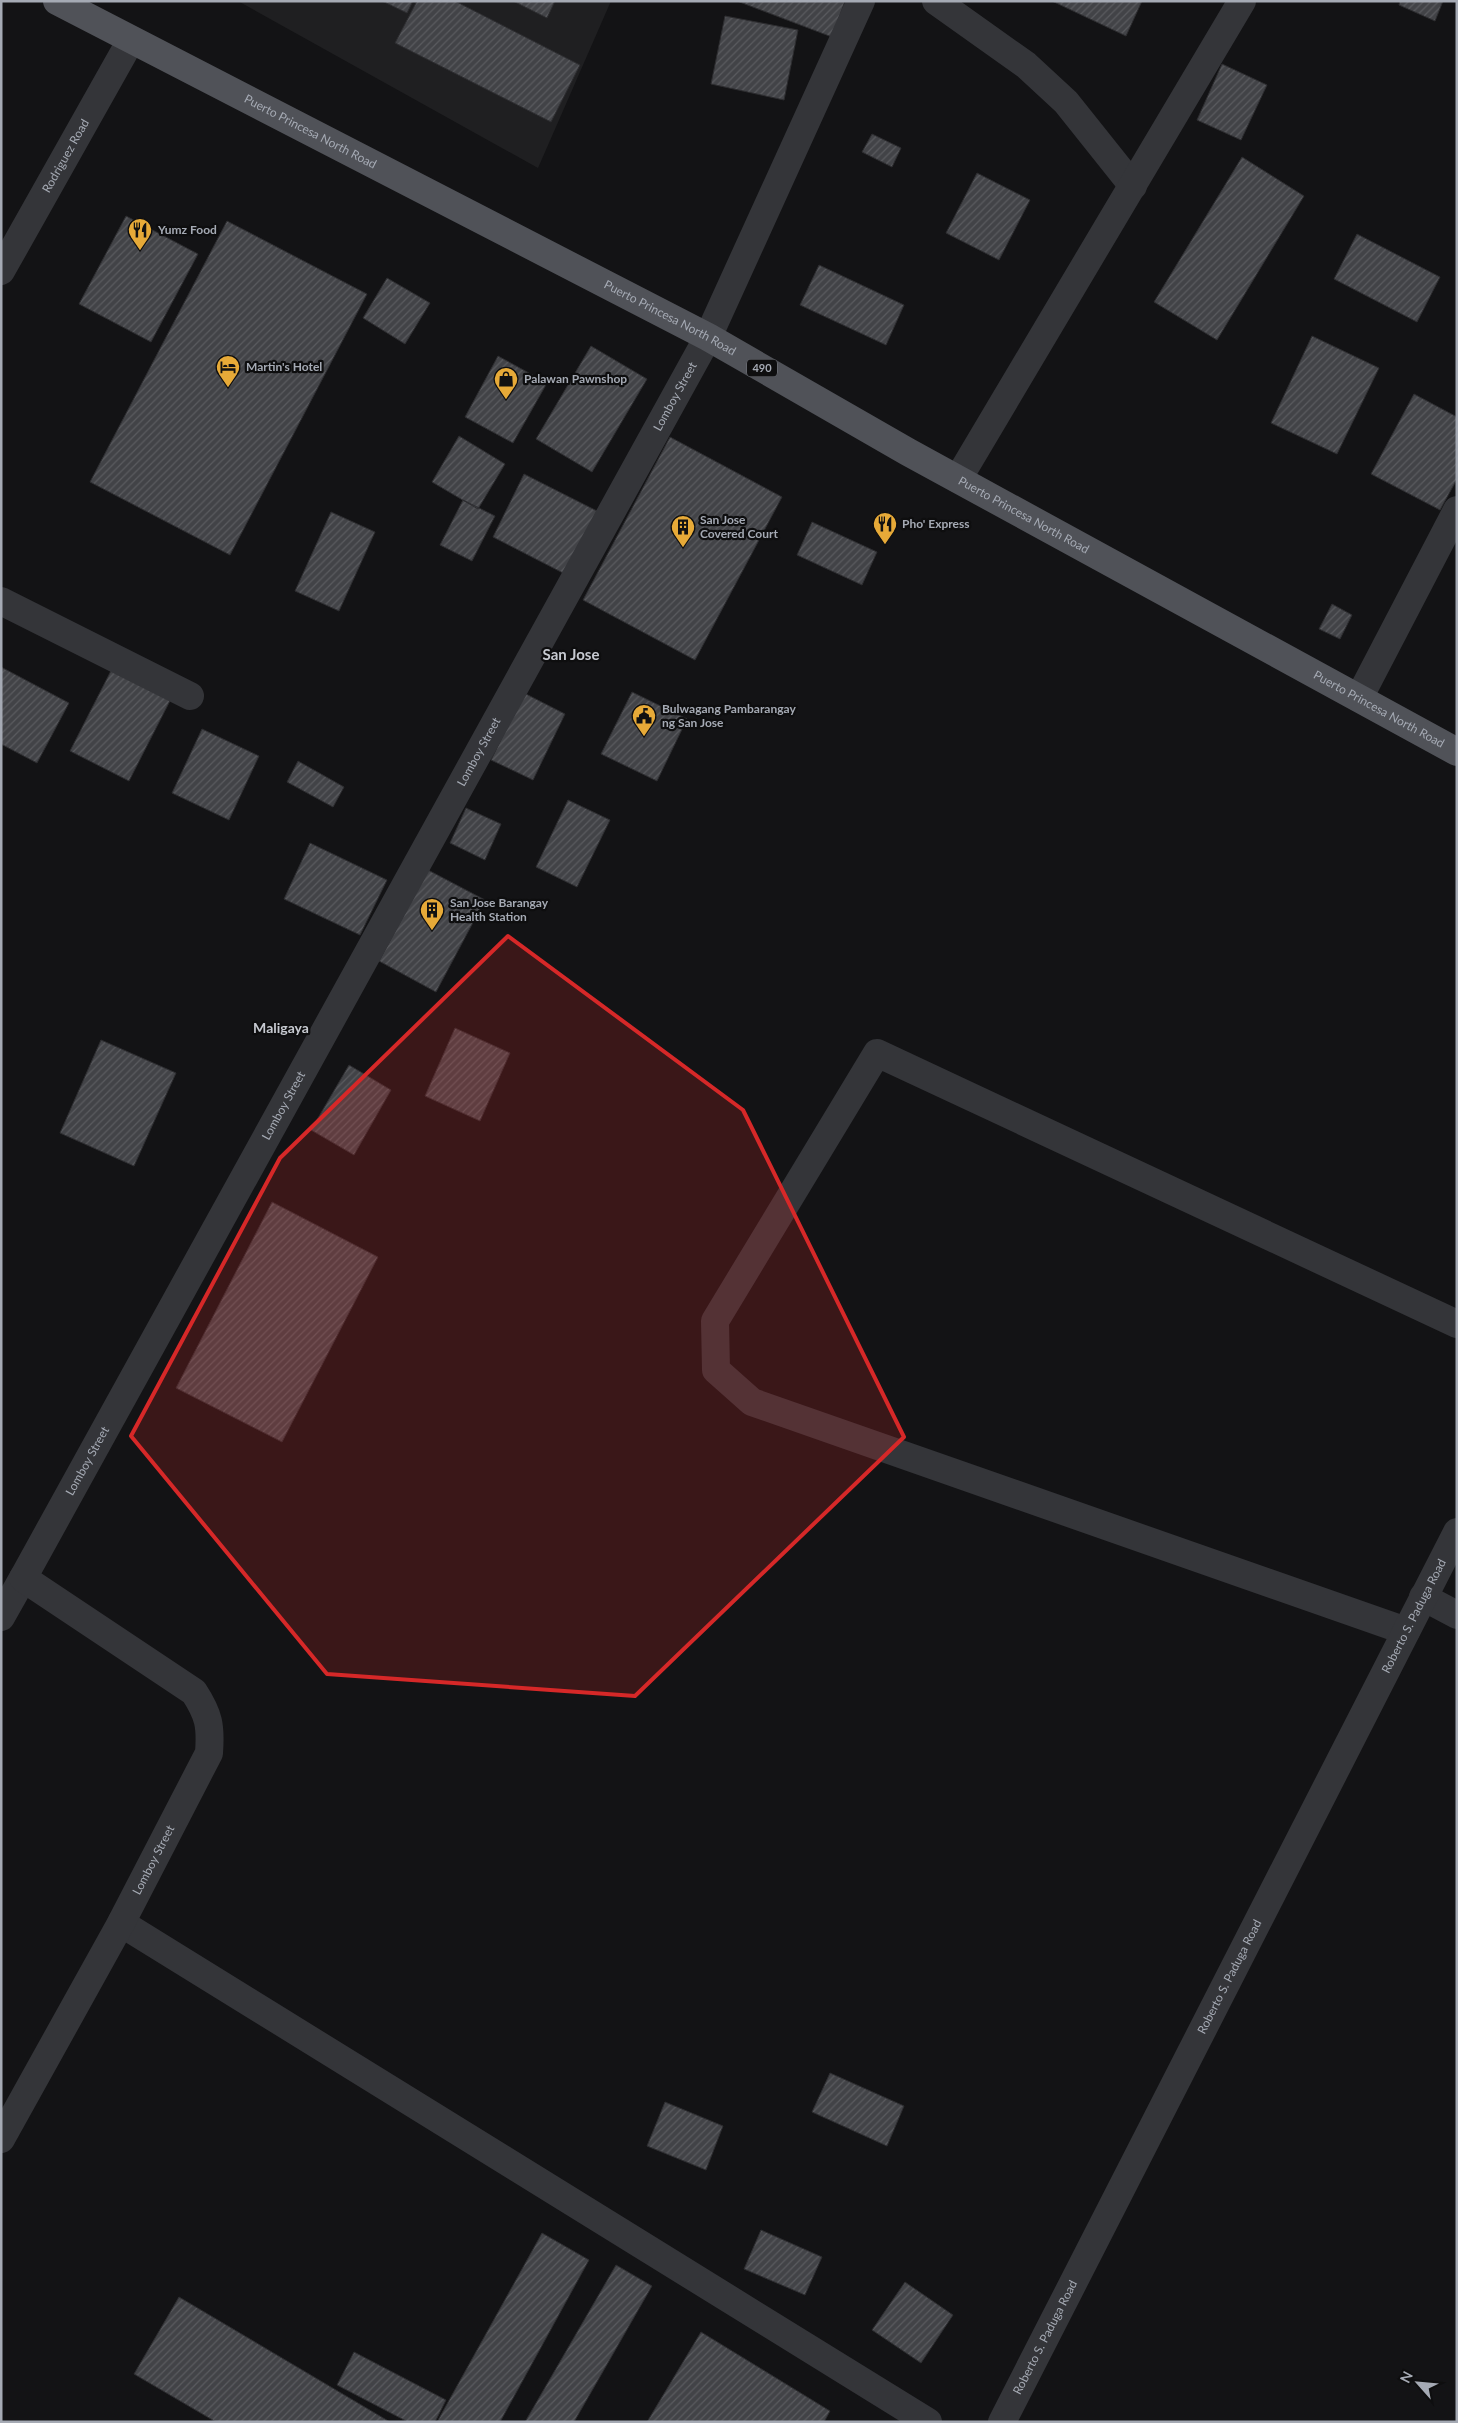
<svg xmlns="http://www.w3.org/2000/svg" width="1458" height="2423" font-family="Lato,sans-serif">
	<defs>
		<pattern id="building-hatch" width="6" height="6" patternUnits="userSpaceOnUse" patternTransform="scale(1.25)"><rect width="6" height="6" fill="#424347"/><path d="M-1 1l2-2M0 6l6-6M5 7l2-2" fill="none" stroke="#5a5b5f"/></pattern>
	</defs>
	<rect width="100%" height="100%" fill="#131315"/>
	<path fill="#1f1f21" d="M238 1H611L538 168Z"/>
	<path fill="url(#building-hatch)" stroke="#2d2d30" d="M382 1H413L407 13Z
		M417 1H455L580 65 551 122 395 43Z
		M513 1H555L547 18Z
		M737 1H845L832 37Z
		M1052 1H1142L1126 36Z
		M1400 1H1443L1435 21 1399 5Z
		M725 16 798 30 784 100 711 84Z
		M1222 64 1267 85 1241 140 1197 120Z
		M872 134 901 148 892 167 862 152Z
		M1242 157 1304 196 1217 340 1154 302Z
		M977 173 1030 200 999 260 946 233Z
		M126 216 198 254 151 342 79 304Z
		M227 221 367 294 230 555 90 482Z
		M1357 234 1440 277 1417 322 1334 279Z
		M819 265 904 305 886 345 800 305Z
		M387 278 430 303 405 344 363 318Z
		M1312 336 1379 368 1337 454 1271 423Z
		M591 346 647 379 592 472 536 439Z
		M498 356 547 383 513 443 465 417Z
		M1414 394 1457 417V479L1440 510 1371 474Z
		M459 436 505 464 478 509 432 482Z
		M670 437 782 497 695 660 583 600Z
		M524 474 597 511 565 574 493 537Z
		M463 500 495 516 472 561 440 545Z
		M331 512 375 532 339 611 295 591Z
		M812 522 877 552 862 585 797 555Z
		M1332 604 1352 615 1340 639 1319 629Z
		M117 659 176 689 129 781 70 751Z
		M1 667 69 703 37 763 1 744Z
		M632 692 687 719 657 781 601 754Z
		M524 693 565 714 533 780 491 760Z
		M202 729 259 756 229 820 172 793Z
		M298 761 344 787 333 807 287 782Z
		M568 800 610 820 577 887 536 867Z
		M466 808 501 824 485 860 450 843Z
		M310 843 387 880 360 935 284 899Z
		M428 870 485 900 436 992 379 961Z
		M455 1028 510 1053 480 1121 425 1096Z
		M101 1040 176 1073 134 1166 60 1133Z
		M349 1065 391 1090 354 1155 311 1130Z
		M272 1202 378 1257 282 1442 176 1388Z
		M830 2073 904 2106 887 2146 812 2112Z
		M665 2102 723 2126 706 2170 647 2146Z
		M761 2230 822 2257 805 2295 744 2269Z
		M542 2233 589 2260 500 2422H437Z
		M616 2265 652 2286 574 2422H525Z
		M905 2282 953 2315 921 2363 872 2330Z
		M179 2297 390 2422H216L134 2374Z
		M701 2332 830 2411 824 2422H647Z
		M354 2352 446 2400 435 2422H408L337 2385Z"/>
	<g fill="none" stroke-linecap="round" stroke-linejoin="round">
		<g stroke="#343539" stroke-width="28">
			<path d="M936 1 1026 65 1066 102 1133 186"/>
			<path id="s1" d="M1 271 131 40"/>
			<path d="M958 479 1242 1"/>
			<path d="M1 601 190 696"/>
			<path d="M1359 698 1457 510"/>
			<path d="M1423 1597 1457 1615"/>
			<path d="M1 1617 23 1578"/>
			<path d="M1406 1631 752 1402 716 1370 715 1321 877 1053 1457 1324"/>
			<path d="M121 1923 928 2422"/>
			<path id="s2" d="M1 2139 121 1923 209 1753C211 1726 209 1715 194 1692L23 1578 708 337 861 1"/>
			<path id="s3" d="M1002 2422 1457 1532"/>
		</g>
		<path stroke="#505258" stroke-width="28" id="s4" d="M57 1 708 337 908 452 1457 752"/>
	</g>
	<path fill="#d62828" fill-opacity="0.2" stroke="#d62828" stroke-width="4" stroke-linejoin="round" d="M508 936 743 1110 904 1437 635 1696 327 1674 131 1436 280 1158Z"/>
	<defs>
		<g id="restaurant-pin" transform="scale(1.25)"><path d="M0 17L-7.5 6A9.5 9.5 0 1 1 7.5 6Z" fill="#e7aa38" stroke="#0e0e0f"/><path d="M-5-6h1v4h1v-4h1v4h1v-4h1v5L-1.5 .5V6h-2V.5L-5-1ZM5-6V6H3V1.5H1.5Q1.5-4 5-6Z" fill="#111"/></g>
		<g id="hotel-pin" transform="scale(1.25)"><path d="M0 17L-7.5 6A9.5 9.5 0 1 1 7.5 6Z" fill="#e7aa38" stroke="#0e0e0f"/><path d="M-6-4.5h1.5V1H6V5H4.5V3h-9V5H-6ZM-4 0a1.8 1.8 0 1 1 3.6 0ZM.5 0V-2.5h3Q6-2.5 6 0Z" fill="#111"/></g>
		<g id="shop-pin" transform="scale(1.25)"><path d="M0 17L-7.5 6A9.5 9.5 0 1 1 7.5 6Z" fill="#e7aa38" stroke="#0e0e0f"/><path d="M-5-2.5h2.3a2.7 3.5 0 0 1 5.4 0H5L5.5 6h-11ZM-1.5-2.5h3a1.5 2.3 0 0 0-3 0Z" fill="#111"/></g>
		<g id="building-pin" transform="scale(1.25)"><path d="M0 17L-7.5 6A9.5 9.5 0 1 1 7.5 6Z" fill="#e7aa38" stroke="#0e0e0f"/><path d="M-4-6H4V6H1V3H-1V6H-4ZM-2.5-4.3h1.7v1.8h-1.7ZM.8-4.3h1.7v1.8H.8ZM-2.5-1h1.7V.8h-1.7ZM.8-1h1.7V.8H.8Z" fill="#111"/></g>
		<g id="civic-pin" transform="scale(1.25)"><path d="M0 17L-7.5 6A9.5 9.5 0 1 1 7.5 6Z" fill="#e7aa38" stroke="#0e0e0f"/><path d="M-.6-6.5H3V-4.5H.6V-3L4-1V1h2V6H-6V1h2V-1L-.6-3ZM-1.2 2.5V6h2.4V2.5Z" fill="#111"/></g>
	</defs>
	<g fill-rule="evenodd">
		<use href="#restaurant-pin" x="140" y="230"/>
		<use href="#hotel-pin" x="228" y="367"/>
		<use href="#shop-pin" x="506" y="379"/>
		<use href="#restaurant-pin" x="885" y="524"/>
		<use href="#building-pin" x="683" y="527"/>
		<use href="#civic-pin" x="644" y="716"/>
		<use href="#building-pin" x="432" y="910"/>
	</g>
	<g text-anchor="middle" stroke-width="4.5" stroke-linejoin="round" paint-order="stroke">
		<rect fill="#0e0e0f" stroke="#787b82" stroke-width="1" x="747" y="359.5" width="30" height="17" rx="4"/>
		<g font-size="11" font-weight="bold" fill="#a5aab4">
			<text x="762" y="372">490</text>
		</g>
		<g font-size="12" fill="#a5aab4" stroke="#0e0e0f">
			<text dy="4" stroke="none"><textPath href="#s4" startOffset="285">Puerto Princesa North Road</textPath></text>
			<text dy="4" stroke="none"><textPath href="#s1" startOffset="132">Rodriguez Road</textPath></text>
			<text dy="4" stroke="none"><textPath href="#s4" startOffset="690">Puerto Princesa North Road</textPath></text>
			<text dy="4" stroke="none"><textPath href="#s2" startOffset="2058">Lomboy Street</textPath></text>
			<text dy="4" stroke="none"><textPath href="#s4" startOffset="1095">Puerto Princesa North Road</textPath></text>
			<text dy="4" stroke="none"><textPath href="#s4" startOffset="1500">Puerto Princesa North Road</textPath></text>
			<text dy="4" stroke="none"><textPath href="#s2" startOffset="1652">Lomboy Street</textPath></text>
			<text dy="4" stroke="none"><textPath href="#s2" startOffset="1248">Lomboy Street</textPath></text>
			<text dy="4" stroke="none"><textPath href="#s2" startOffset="842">Lomboy Street</textPath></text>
			<text dy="4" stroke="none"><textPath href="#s3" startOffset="905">Roberto S. Paduga Road</textPath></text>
			<text dy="4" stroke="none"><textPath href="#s2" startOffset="318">Lomboy Street</textPath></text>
			<text dy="4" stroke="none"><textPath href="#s3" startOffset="500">Roberto S. Paduga Road</textPath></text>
			<text dy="4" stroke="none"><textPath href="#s3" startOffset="95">Roberto S. Paduga Road</textPath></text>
		</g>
		<g font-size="12" font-weight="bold" fill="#a5aab4" stroke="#0e0e0f" text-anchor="start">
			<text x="158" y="234">Yumz Food</text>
			<text x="246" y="371">Martin's Hotel</text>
			<text x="524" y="383">Palawan Pawnshop</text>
			<text x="700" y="524">San Jose<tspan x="700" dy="14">Covered Court</tspan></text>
			<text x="902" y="528">Pho' Express</text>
			<text x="662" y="713">Bulwagang Pambarangay<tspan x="662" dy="14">ng San Jose</tspan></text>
			<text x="450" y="907">San Jose Barangay<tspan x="450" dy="14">Health Station</tspan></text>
		</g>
		<g font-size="14" font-weight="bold" fill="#c6c9d0" stroke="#0e0e0f">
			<text x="281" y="1033">Maligaya</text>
		</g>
		<g font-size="15" font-weight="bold" fill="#c6c9d0" stroke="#0e0e0f">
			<text x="571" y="660">San Jose</text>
		</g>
	</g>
	<rect width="1458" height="2423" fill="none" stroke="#a5aab4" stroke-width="5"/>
	<g transform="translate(1418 2383) rotate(297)" stroke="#0e0e0f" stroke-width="4" paint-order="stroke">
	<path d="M0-4L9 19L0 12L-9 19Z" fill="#a5aab4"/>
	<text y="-8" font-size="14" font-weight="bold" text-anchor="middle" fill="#a5aab4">N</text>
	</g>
</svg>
